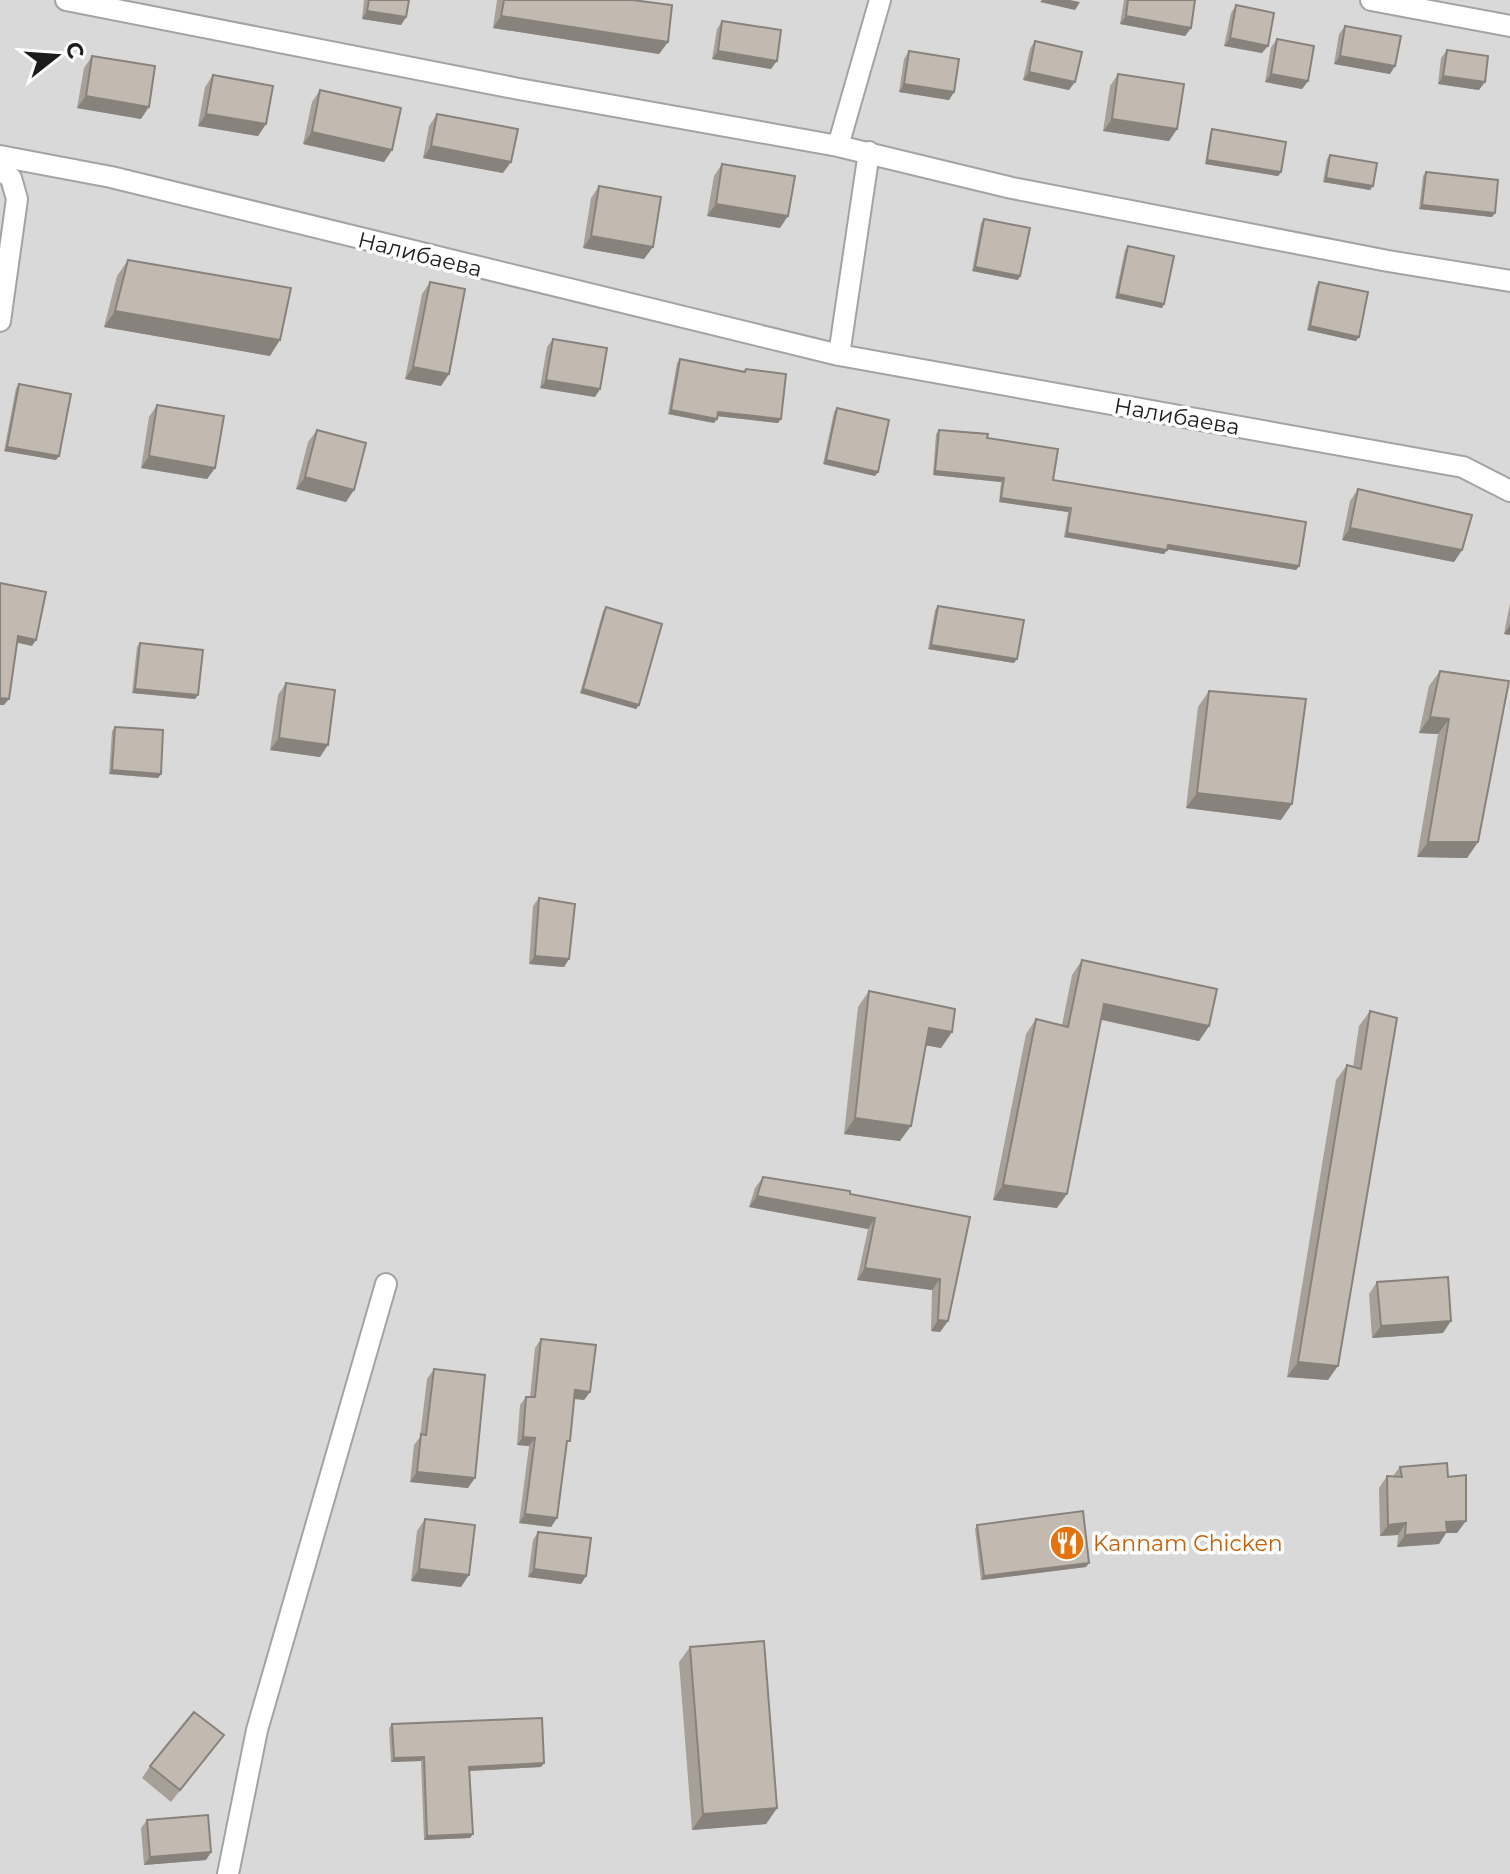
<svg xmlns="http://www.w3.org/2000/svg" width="1510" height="1874" font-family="Montserrat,sans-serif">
	<rect width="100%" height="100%" fill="#edebe1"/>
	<path fill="#dad9d9" d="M0 0H1510V1874H0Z"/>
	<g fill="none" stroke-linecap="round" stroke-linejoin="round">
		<g stroke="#a3a3a3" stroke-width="24">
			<path id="street" d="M66 0 519 89 838 146 1012 188 1388 261 1510 281
				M1371 0 1510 26
				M838 146 880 0
				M0 156 111 177 839 355 1463 467 1510 491
				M0 170 11 178 17 199 0 321
				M839 355 869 152
				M228 1874 257 1730 386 1284"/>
		</g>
		<use href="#street" stroke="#fff" stroke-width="20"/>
	</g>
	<path fill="#a7a098" d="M364 0H409L406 17 401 25 362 19Z
		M497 0H632L668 42 659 54 493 28Z
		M1124 0H1195L1191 28 1185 36 1120 24Z
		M1236 5 1262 53 1224 46 1231 13Z
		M722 21 771 69 712 59 717 29Z
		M1345 26 1390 74 1334 64 1339 34Z
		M1277 39 1308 81 1302 89 1265 82 1271 47Z
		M1035 41 1069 90 1023 80 1030 49Z
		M1447 50 1479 90 1438 84 1441 58Z
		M909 51 954 92 949 100 899 92 904 59Z
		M92 56 141 119 77 108 84 68Z
		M1118 74 1177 129 1169 141 1103 131 1110 86Z
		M213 75 266 124 258 136 198 126 205 87Z
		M320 90 392 150 384 162 303 144 312 102Z
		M437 114 503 173 423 158 429 126Z
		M1212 129 1281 172 1278 176 1205 164 1210 133Z
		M1330 155 1373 186 1370 190 1323 182 1327 159Z
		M722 164 780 228 707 216 714 176Z
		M1426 172 1495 213 1492 217 1419 209 1423 176Z
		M599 186 644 259 583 248 591 198Z
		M984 219 1018 280 972 271 981 223Z
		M1128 246 1164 304 1162 308 1115 298 1125 250Z
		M128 260 270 356 104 327 117 276Z
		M430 282 441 386 405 379 422 294Z
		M1319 282 1356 341 1307 330 1316 286Z
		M553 339 600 389 595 397 540 388 547 347Z
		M680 359 744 371 746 369 781 419 778 423 718 416 714 423 668 414 677 363Z
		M19 384 59 456 56 460 4 451 16 388Z
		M157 405 215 468 207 479 141 468 149 417Z
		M837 408 878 472 875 476 823 464 834 412Z
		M317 430 346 502 296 489 308 442Z
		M939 430 987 438 1053 480 1299 566 1296 570 1167 549 1164 554 1064 537 1068 512 999 502 1001 482 933 475 936 434Z
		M1358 489 1462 550 1454 562 1342 540 1350 501Z
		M1510 603V635L1504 634Z
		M938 606 1014 663 928 649 935 610Z
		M606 607 639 705 636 709 580 693 603 611Z
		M140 643 198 695 195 699 132 693 137 647Z
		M1440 671 1478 842 1467 858 1417 857 1438 734 1419 733 1429 686Z
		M286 683 320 757 270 750 278 695Z
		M1209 691 1281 820 1186 808 1198 707Z
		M115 727 161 774 158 778 109 774 112 731Z
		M539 898 569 959 564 967 529 964 533 906Z
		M1082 960 1209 1026 1199 1041 1101 1020 1057 1208 993 1200 1026 1034 1036 1019 1062 1025 1072 975Z
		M869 991 952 1032 941 1048 926 1045 900 1141 844 1134 858 1007Z
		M1370 1011 1328 1380 1287 1377 1336 1080 1347 1065 1353 1067 1359 1026Z
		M763 1177 970 1217 948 1321 940 1332 931 1331 932 1290 857 1280 868 1229 749 1207 755 1188Z
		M1377 1282 1443 1333 1372 1338 1369 1294Z
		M541 1339 590 1392 584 1400 574 1399 566 1447 557 1518 551 1527 519 1523 529 1446 517 1445 520 1405 526 1397H530L535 1348Z
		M434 1369 468 1488 410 1482 414 1445 420 1437 427 1379Z
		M1400 1467 1448 1477 1457 1533H1446L1439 1544 1397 1547 1398 1535 1380 1536 1379 1488 1387 1476H1393Z
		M425 1519 461 1587 411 1581 417 1531Z
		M977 1525 1086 1567 981 1580 975 1529Z
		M538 1532 586 1576 581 1584 528 1577 533 1540Z
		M690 1647 777 1808 766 1824 692 1830 679 1662Z
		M392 1724 544 1763 541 1767 470 1771 473 1834 470 1838 424 1840 421 1761 391 1762 389 1728Z
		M224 1735 171 1802 142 1778 150 1766Z
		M147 1820 211 1852 206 1860 144 1865 141 1828Z"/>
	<path fill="#88827c" d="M1042 0H1070L1080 2 1075 10 1040 2Z
		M367 11 406 17 401 25 362 19Z
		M501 16 668 42 659 54 493 28Z
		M1126 16 1191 28 1185 36 1120 24Z
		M1230 38 1268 46 1262 53 1224 46Z
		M718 51 777 61 771 69 712 59Z
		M1340 56 1395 66 1390 74 1334 64Z
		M1029 72 1075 82 1069 90 1023 80Z
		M1271 74 1308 81 1302 89 1265 82Z
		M1443 76 1485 82 1479 90 1438 84Z
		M904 84 954 92 949 100 899 92Z
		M86 96 149 107 141 119 77 108Z
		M206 114 266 124 258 136 198 126Z
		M1112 119 1177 129 1169 141 1103 131Z
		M312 132 392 150 384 162 303 144Z
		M431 146 511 162 503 173 423 158Z
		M1207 160 1281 172 1278 176 1205 164Z
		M1326 178 1373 186 1370 190 1323 182Z
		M716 204 788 216 780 228 707 216Z
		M1422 205 1495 213 1492 217 1419 209Z
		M591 236 653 247 644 259 583 248Z
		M975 267 1020 276 1018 280 972 271Z
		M1118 294 1164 304 1162 308 1115 298Z
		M115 311 280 340 270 356 104 327Z
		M1310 326 1359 337 1356 341 1307 330Z
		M413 367 449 374 441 386 405 379Z
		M546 380 600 389 595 397 540 388Z
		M671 410 717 419 714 423 668 414Z
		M718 412 781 419 778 423 716 416Z
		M7 447 59 456 56 460 4 451Z
		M149 456 215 468 207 479 141 468Z
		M826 460 878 472 875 476 823 464Z
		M935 471 1004 478 1001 482 933 475Z
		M305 477 354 490 346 502 296 489Z
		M1001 498 1071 508 1068 512 999 502Z
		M1350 528 1462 550 1454 562 1342 540Z
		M1067 533 1167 550 1164 554 1064 537Z
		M1168 545 1299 566 1296 570 1165 549Z
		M1510 625V635L1504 634Z
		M18 636 36 640 32 646 14 642Z
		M931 645 1017 659 1014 663 928 649Z
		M135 689 198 695 195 699 132 693Z
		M583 689 639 705 636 709 580 693Z
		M0 698 9 699 4 705H0Z
		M1430 717 1449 719 1438 734 1419 733Z
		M279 738 328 745 320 757 270 750Z
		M112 770 161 774 158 778 109 774Z
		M1197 793 1292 804 1281 820 1186 808Z
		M1428 842H1478L1467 858 1417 857Z
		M535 956 569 959 564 967 529 964Z
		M1104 1004 1209 1026 1199 1041 1094 1018Z
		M929 1028 952 1032 941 1048 918 1044Z
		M855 1118 911 1126 900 1141 844 1134Z
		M1003 1185 1067 1194 1057 1208 993 1200Z
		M757 1196 875 1218 868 1229 749 1207Z
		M865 1268 940 1279 932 1290 857 1280Z
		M938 1320 948 1321 940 1332 931 1331Z
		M1451 1321 1443 1333 1372 1338 1381 1326Z
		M1298 1362 1338 1366 1328 1380 1287 1377Z
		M575 1390 590 1392 584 1400 569 1398Z
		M523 1437 535 1438 529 1446 517 1445Z
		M417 1472 475 1478 468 1488 410 1482Z
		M525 1514 557 1518 551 1527 519 1523Z
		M1466 1521 1457 1533H1446L1439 1544 1397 1547 1405 1535 1446 1522Z
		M1406 1523 1398 1535 1380 1536 1388 1525Z
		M1089 1563 1086 1567 981 1580 984 1576Z
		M419 1569 469 1575 461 1587 411 1581Z
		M534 1569 586 1576 581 1584 528 1577Z
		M424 1757 421 1761 391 1762 394 1758Z
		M544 1763 541 1767 467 1771 469 1767Z
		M777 1808 766 1824 692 1830 703 1814Z
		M473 1834 470 1838 424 1840 427 1836Z
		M211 1852 206 1860 144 1865 150 1857Z"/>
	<path fill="#c2bab1" stroke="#88827c" stroke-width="2" d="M369 0H409L406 17 367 11Z
		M504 0H632L672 5 668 42 501 16Z
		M1128 0H1195L1191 28 1126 16Z
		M1236 5 1274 13 1268 46 1230 38Z
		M722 21 781 30 777 61 718 51Z
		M1345 26 1401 36 1395 66 1340 56Z
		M1277 39 1314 46 1308 81 1271 74Z
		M1035 41 1082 52 1075 82 1029 72Z
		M1447 50 1488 56 1485 82 1443 76Z
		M909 51 959 59 954 92 904 84Z
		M92 56 155 66 149 107 86 96Z
		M1118 74 1184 84 1177 129 1112 119Z
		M213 75 273 86 266 124 206 114Z
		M320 90 401 108 392 150 312 132Z
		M437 114 518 129 511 162 431 146Z
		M1212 129 1286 142 1281 172 1207 160Z
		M1330 155 1377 163 1373 186 1326 178Z
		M722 164 795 176 788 216 716 204Z
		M1426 172 1498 180 1495 213 1422 205Z
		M599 186 661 197 653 247 591 236Z
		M984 219 1030 228 1020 276 975 267Z
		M1128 246 1174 256 1164 304 1118 294Z
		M128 260 291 288 280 340 115 311Z
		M430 282 465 289 449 374 413 367Z
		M1319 282 1368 292 1359 337 1310 326Z
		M553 339 607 348 600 389 546 380Z
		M680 359 745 372 746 369 786 374 781 419 718 412 717 419 671 410Z
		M19 384 71 394 59 456 7 447Z
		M157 405 224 416 215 468 149 456Z
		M837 408 889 420 878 472 826 460Z
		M317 430 366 443 354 490 305 477Z
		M939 430 988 434 987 438 1058 449 1053 480 1306 522 1299 566 1168 545 1167 550 1067 533 1071 508 1001 498 1004 478 935 471Z
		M1358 489 1472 515 1462 550 1350 528Z
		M0 583 46 592 36 640 18 636 9 699 0 698Z
		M938 606 1024 620 1017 659 931 645Z
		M606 607 662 624 639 705 583 689Z
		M140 643 203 650 198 695 135 689Z
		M1440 671 1509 681 1478 842H1428L1449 719 1430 717Z
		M286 683 335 690 328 745 279 738Z
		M1209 691 1306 699 1292 804 1197 793Z
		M115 727 163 730 161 774 112 770Z
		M539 898 575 904 569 959 535 956Z
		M1082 960 1217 989 1209 1026 1104 1004 1067 1194 1003 1185 1036 1019 1068 1027Z
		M869 991 955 1009 952 1032 929 1028 911 1126 855 1118Z
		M1370 1011 1397 1018 1338 1366 1298 1362 1347 1065 1361 1069Z
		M763 1177 850 1191V1194L970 1217 948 1321 938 1320 940 1279 865 1268 875 1218 757 1196Z
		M1448 1277 1451 1321 1381 1326 1377 1282Z
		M541 1339 596 1345 590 1392 575 1390 570 1441H567L557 1518 525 1514 535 1438 523 1437 526 1397H535Z
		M434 1369 485 1375 475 1478 417 1472 421 1434 426 1435Z
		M1447 1463 1448 1477 1466 1475V1521L1446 1522 1447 1532 1405 1535 1406 1523 1388 1525 1387 1476 1402 1477 1400 1467Z
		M1083 1511 1089 1563 984 1576 977 1525Z
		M425 1519 475 1525 469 1575 419 1569Z
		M538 1532 591 1538 586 1576 534 1569Z
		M764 1641 777 1808 703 1814 690 1647Z
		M194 1712 224 1735 180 1790 150 1766Z
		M542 1718 544 1763 469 1767 473 1834 427 1836 424 1757 394 1758 392 1724Z
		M208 1815 211 1852 150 1857 147 1820Z"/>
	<defs>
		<g id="restaurant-disc" transform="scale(1.8)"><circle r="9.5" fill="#e8710a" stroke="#fff"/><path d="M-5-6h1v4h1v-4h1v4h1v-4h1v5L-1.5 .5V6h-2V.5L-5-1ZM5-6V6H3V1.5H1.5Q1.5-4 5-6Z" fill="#fff"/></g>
	</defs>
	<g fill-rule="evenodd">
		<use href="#restaurant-disc" x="1067" y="1543"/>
	</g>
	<g text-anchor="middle" stroke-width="7" stroke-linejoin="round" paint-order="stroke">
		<g font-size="22" fill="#1c1c1c" stroke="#fff">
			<text transform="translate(420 254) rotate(14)" y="8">Налибаева</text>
			<text transform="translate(1177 416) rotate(10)" y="8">Налибаева</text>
		</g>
		<g font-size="22" fill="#c56008" stroke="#fff" text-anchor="start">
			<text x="1093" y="1551">Kannam Chicken</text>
		</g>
	</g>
	<g transform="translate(56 56) rotate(73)" stroke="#ffffff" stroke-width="6" paint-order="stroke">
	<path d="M0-6L14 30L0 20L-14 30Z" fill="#1c1c1c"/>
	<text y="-12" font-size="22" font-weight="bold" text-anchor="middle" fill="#1c1c1c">С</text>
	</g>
</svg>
